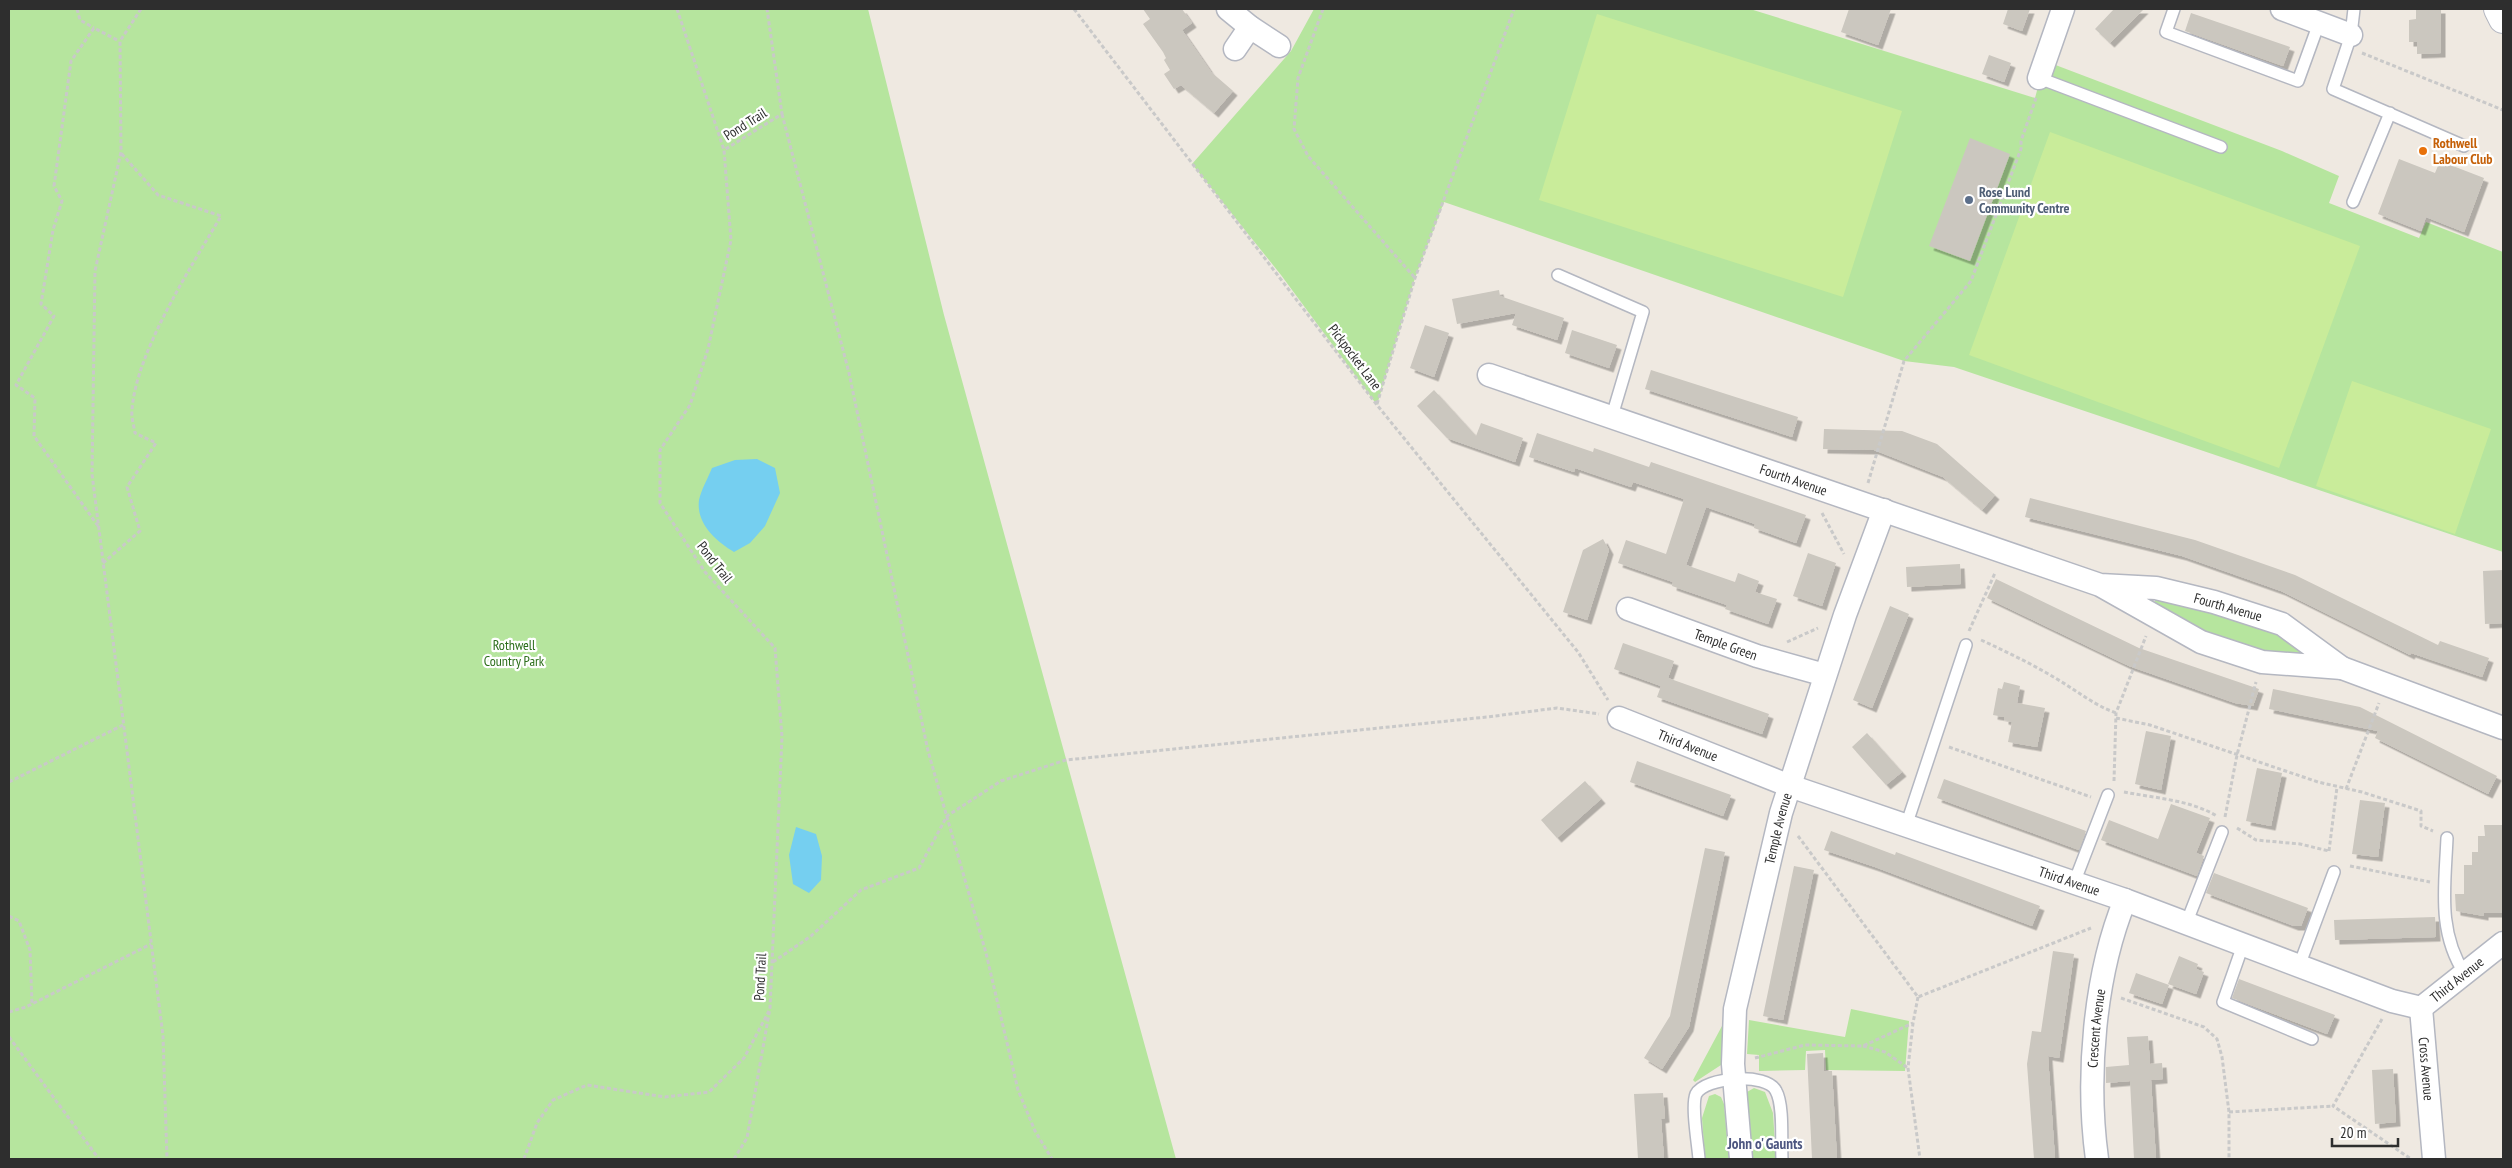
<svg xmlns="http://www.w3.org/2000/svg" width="2512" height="1168" font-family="'PT Sans Narrow',sans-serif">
	<defs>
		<filter id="shadow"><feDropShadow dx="4.5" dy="4.5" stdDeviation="0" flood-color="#0004"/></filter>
	</defs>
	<rect width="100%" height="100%" fill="#efe9e1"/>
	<path fill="#b6e59e" d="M9 9H868L944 315 1176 1159H9Z
		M1314 9H1750L2035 98 2045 61 2282 151 2339 176 2329 203 2419 238 2426 222 2503 252V552L1954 367 1904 361 1444 202 1415 278 1377 405 1281 275 1192 164 1291 51Z
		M2156 599 2280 631 2306 655 2261 652 2198 633 2154 603Z
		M1851 1009 1909 1021 1905 1071 1826 1070 1825 1050 1806 1051 1805 1070 1759 1071V1055L1747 1054 1749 1020 1845 1037Z
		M1722 1026 1725 1034 1721 1065 1695 1082 1693 1080Z
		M1754 1088 1765 1092 1773 1113 1776 1159H1753L1747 1092Z
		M1715 1094 1721 1097 1724 1104 1729 1159H1705L1702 1118 1709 1096Z"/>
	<path fill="#c9ec9a" d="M1597 14 1902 111 1843 297 1539 200Z
		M2050 132 2360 246 2279 468 1969 355Z
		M2352 381 2491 429 2455 534 2316 486Z"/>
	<path fill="#75cff0" d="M757 459 775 468 780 493 765 526 750 543 734 552C716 541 696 524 699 500 701 490 708 478 712 468L735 460Z
		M796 827 816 834 822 856 821 880 809 893 793 884 789 855Z"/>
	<path fill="#cbc7bf" filter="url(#shadow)" d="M1143 9H1182L1192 23 1182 30 1211 72 1233 91 1214 113 1181 85 1174 89 1164 74 1170 70 1164 60 1166 58 1163 52 1143 24 1150 19Z
		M1849 9H1891L1878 45 1841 32Z
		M2008 9H2030L2022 31 2003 24Z
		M2114 9H2144L2110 43 2095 29Z
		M2416 9H2441V53L2417 54V42H2409V20L2416 19Z
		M2191 13 2290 47 2283 66 2185 31Z
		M1989 55 2011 63 2004 82 1982 74Z
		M1970 138 2010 154 1970 261 1929 246Z
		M2399 159 2435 173 2440 161 2484 178 2464 232 2426 217 2421 231 2378 214Z
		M1499 290 1500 296 1564 318 1557 340 1512 325 1516 313 1457 324 1452 299Z
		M1425 325 1449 333 1434 377 1410 368Z
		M1572 330 1617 345 1609 368 1565 353Z
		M1651 370 1798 417 1792 437 1645 389Z
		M1434 390 1476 436 1481 423 1523 438 1515 462 1447 438 1417 406Z
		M1824 429 1902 431 1937 444 1995 495 1982 510 1943 477 1874 450 1823 449Z
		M1537 433 1593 452 1594 448 1649 467 1651 462 1806 515 1796 543 1754 528 1755 524 1706 507 1686 565 1735 582 1738 573 1759 581 1755 592 1777 599 1768 624 1725 609 1727 605 1672 586 1673 582 1618 563 1626 540 1666 554 1684 499 1633 482 1631 487 1575 468 1574 472 1529 457Z
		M2030 498 2195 540 2295 575 2438 645 2440 641 2489 658 2482 677 2411 653 2410 655 2281 591 2182 556 2025 517Z
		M1603 539 1609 550 1587 620 1563 612 1583 550Z
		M1808 553 1836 563 1822 606 1793 596Z
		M1960 564 1961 584 1907 587 1906 567Z
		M2503 570V623L2485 624 2483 571Z
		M1996 579 2139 648 2259 689 2253 706 2235 703 2129 666 1987 598Z
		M1890 606 1909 614 1872 708 1853 700Z
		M1623 643 1674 661 1668 678 1769 714 1762 734 1657 697 1661 686 1614 669Z
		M2004 682 2020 686 2017 703 2045 708 2037 747 2008 742 2012 722 2004 720V717L1993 715 1998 688 2002 689Z
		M2273 689 2360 707 2497 776 2488 794 2375 738 2378 731 2269 709Z
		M2146 731 2171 736 2161 790 2135 784Z
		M1867 733 1902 772 1886 785 1852 747Z
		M1637 761 1731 795 1723 816 1630 782Z
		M2257 768 2282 773 2271 826 2246 821Z
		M1944 779 2086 831 2079 850 1937 798Z
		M1585 781 1601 799 1557 838 1541 820Z
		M2360 800 2385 803 2378 857 2352 854Z
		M2171 804 2210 818 2196 853 2204 856 2197 876 2101 840 2109 820 2158 839Z
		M2484 825H2503V913H2484V916L2456 911 2455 894H2464V865H2472V852H2478V836H2485Z
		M1831 831 1895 855 1896 852 2040 906 2032 926 1875 867 1824 850Z
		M1705 848 1725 852 1689 1027 1662 1069 1644 1058 1670 1016Z
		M1794 866 1814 870 1783 1020 1763 1016Z
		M2214 873 2308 908 2301 926H2294L2206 893Z
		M2435 917 2436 937 2335 940 2334 920Z
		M2053 951 2074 954 2059 1058 2048 1056 2055 1159H2034L2027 1064 2032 1031 2041 1032Z
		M2179 956 2198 964 2196 969 2204 972 2196 994 2168 984Z
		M2136 973 2169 985 2162 1004 2129 993Z
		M2239 979 2335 1015 2327 1034 2232 998Z
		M2148 1036 2150 1064 2162 1063 2163 1079 2151 1080 2156 1159H2134L2130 1081 2106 1083V1067L2129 1065 2127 1037Z
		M1823 1053 1824 1071H1832L1837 1159H1812L1807 1054Z
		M2393 1069 2396 1122 2375 1124 2372 1070Z
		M1663 1093 1665 1118 1661 1119 1664 1159H1638L1634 1094Z"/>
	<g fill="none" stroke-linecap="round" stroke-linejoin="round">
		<g stroke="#b4b7c1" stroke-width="14">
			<path id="service" d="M2174 9 2166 32 2298 81 2319 23
				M2354 9 2351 35 2333 89 2464 146
				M2039 78 2221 147
				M2353 202 2390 113
				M1558 275 1643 312 1612 416
				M1906 826 1966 645
				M2447 838C2445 886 2437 932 2465 974
				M2074 883 2108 795
				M2186 924 2222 832
				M2243 945 2223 1002 2312 1039
				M2299 966 2334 872
				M1699 1159C1698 1145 1691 1106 1696 1094 1705 1077 1767 1072 1776 1091 1784 1105 1781 1142 1782 1159"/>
		</g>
		<g stroke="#b4b7c1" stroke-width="25">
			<g id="minor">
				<path d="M1228 9 1250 27 1279 46"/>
				<path d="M2282 9 2351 35"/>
				<path d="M1235 49 1250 27"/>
				<path d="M2039 78 2063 9"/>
				<path id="s1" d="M1489 375 2100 585 2201 642 2262 662 2342 668 2282 624 2214 602 2156 588 2100 585"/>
				<path id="s2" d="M1628 609 1757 656 1825 675"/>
				<path d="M2342 668 2503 728"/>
				<path id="s3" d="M1619 718 1790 786 2125 900 2392 1001 2421 1008 2503 943"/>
				<path id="s4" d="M2421 1008 2434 1159"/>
				<path id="s5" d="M1741 1159 1733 1064 1735 1009 1781 813 1845 615 1884 510"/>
				<path id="s6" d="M2097 1159C2086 1078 2094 976 2125 900"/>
			</g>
		</g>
		<g stroke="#b4b7c1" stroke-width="30">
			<path id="tertiary" d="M2498 9 2503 19"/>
		</g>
		<path stroke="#c9c9c9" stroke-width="3" stroke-dasharray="4 2.5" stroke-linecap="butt" d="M77 9 80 20 94 28
			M141 9 120 41 121 152 95 271 92 474 163 1036 167 1159
			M677 9 724 150
			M1074 9 1377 405 1578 652 1608 700
			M1323 9 1298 78 1294 129 1308 156 1415 278
			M2362 53 2503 110
			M782 114 849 373 928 751 986 953 1018 1090 1035 1131 1052 1159
			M1377 404 1415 278 1514 9
			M1868 483 1904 361 1971 281 2021 149V141L2036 98
			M1822 513 1844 554
			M98 526 34 436 35 398 16 385 54 316 41 304 53 230 62 201 54 186 71 61 94 28 119 41
			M103 563 140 531 127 487 156 443 135 433C134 426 131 417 132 410 136 352 191 267 221 216L158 195 121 153
			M1969 631 1995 573
			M1981 640C2007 652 2032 664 2057 679 2077 691 2094 705 2116 713
			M1787 642 1818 628
			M2116 718 2150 725 2318 782 2362 792 2421 811V826L2433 831
			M1949 747 2091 797
			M2114 781 2116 713 2146 636
			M9 782 123 725
			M2346 789 2379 703
			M2124 792C2155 798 2190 800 2217 816
			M2225 817 2237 755 2256 682
			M2237 828 2256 840 2300 844 2329 851
			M1798 836 1918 997 2091 928
			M2329 851 2337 787
			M2350 866 2430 882
			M9 916 19 921 30 950 32 1004
			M773 962 811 936 861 890 919 868 947 816 1001 781 1066 760 1487 717 1557 708 1599 714
			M1918 997 1913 1023 1908 1068 1920 1159
			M2121 998 2204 1027 2217 1039 2222 1057 2229 1112V1159
			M9 1012 26 1007 151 944
			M2382 1019 2333 1106 2411 1159
			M9 1037 99 1159
			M1863 1046 1885 1052 1908 1068
			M1755 1058 1805 1045 1863 1046 1913 1023
			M2229 1112 2333 1106
			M524 1159 537 1123 553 1100 587 1085 665 1097 709 1092 744 1058 769 1011
			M734 1159 747 1138 770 1008 782 737 775 648 705 572 660 503V450L690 405 708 349 731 240 724 150 782 114 767 9"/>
		<use href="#service" stroke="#fff" stroke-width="11"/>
		<use href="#minor" stroke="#fff" stroke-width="22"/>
		<use href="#tertiary" stroke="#fff" stroke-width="28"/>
	</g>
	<circle fill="#e8710a" stroke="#fff" stroke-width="2" cx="2423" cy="151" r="5"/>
	<circle fill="#5c6f8a" stroke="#fff" stroke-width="2" cx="1969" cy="200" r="5"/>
	<g text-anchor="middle" stroke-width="4.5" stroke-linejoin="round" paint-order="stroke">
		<g font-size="14" fill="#2e2e2e" stroke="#fff">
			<text transform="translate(745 124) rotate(-32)" y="5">Pond Trail</text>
			<text transform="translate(1355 357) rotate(53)" y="5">Pickpocket Lane</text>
			<text dy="5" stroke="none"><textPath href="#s1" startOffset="322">Fourth Avenue</textPath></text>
			<text transform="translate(715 562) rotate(52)" y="5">Pond Trail</text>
			<text transform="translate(2228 607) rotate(16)" y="5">Fourth Avenue</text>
			<text dy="5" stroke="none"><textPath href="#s2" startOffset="104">Temple Green</textPath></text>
			<text dy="5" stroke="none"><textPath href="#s3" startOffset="74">Third Avenue</textPath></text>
			<text dy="5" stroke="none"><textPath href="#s5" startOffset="336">Temple Avenue</textPath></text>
			<text dy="5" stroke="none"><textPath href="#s3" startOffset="479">Third Avenue</textPath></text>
			<text transform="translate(760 977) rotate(-87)" y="5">Pond Trail</text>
			<text dy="5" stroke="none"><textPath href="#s3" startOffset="899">Third Avenue</textPath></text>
			<text dy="5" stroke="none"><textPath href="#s6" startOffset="131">Crescent Avenue</textPath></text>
			<text dy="5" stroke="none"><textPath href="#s4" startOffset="61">Cross Avenue</textPath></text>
		</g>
		<g font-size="14" font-weight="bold" fill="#c56008" stroke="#fff" text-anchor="start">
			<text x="2433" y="148">Rothwell<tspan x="2433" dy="16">Labour Club</tspan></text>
		</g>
		<g font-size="14" font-weight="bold" fill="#4e5e75" stroke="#fff" text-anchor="start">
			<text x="1979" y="197">Rose Lund<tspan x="1979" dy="16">Community Centre</tspan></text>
		</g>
		<g font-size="14" fill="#2c6e1b" stroke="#fff">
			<text x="514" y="650">Rothwell<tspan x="514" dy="16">Country Park</tspan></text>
		</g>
		<g font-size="15" font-weight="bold" fill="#4d5680" stroke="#fff">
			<text x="1765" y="1149">John o' Gaunts</text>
		</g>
	</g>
	<rect width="2512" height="1168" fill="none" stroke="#2e2e2e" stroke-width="20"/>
	<path d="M2332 1138v8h66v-8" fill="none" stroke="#2e2e2e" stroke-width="2.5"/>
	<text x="2340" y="1138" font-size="15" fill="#2e2e2e" stroke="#ffffff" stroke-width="4" paint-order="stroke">20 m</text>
</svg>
